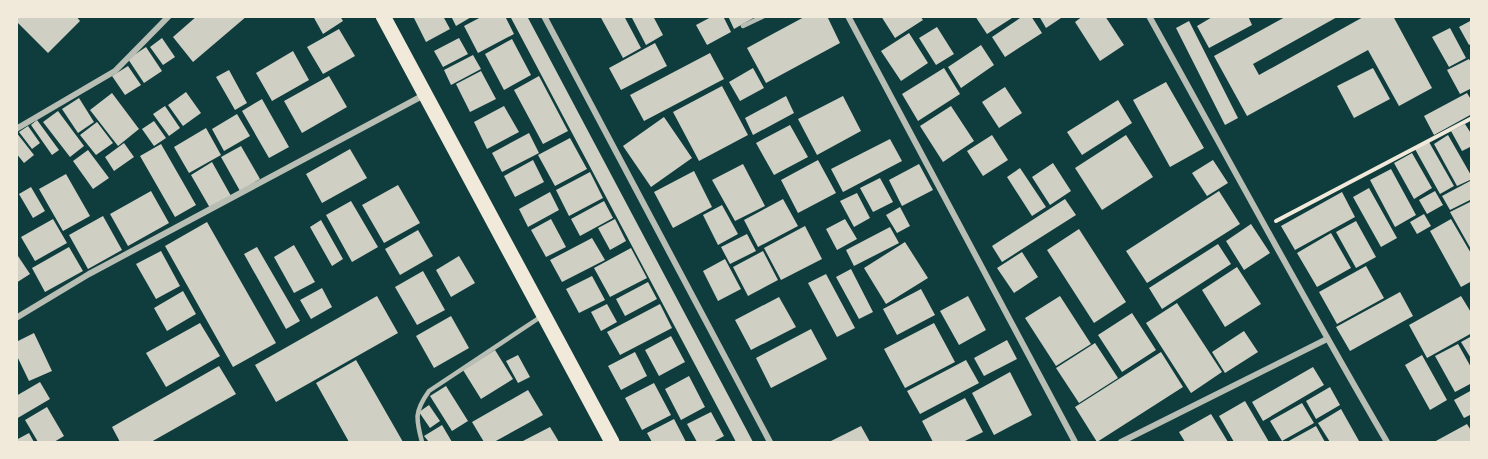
<svg xmlns="http://www.w3.org/2000/svg" width="1488" height="459" font-family="'Titillium Web',sans-serif">
	<rect width="100%" height="100%" fill="#0f3d3e"/>
	<path fill="#cfcfc3" d="M16 16H76L80 21 48 53 16 21Z
		M197 16H247L193 62 173 37Z
		M313 16H340L343 21 323 34Z
		M413 16H443L450 29 426 42Z
		M451 16H473L456 26Z
		M483 16H505L514 34 478 53 464 26Z
		M510 16H527L753 442H736Z
		M600 16H624L641 48 623 58Z
		M631 16H653L663 35 646 45Z
		M713 16H723L731 32 707 45 696 25Z
		M728 16H757L734 29Z
		M806 16H827L840 43 766 83 747 48Z
		M881 16H920L923 20 895 38Z
		M975 16H1011L1012 18 987 34Z
		M1023 16H1031L1042 33 1005 57 992 37Z
		M1039 16H1064L1046 28Z
		M1083 16H1105L1124 45 1100 61 1075 22Z
		M1214 16H1248L1252 25 1209 48 1197 26Z
		M1287 16H1339L1253 64 1259 75 1365 16H1393L1432 88 1399 106 1368 50 1247 116 1214 56Z
		M1472 20V43L1469 45 1459 27Z
		M1189 21 1238 118 1225 125 1176 28Z
		M937 27 954 54 936 65 919 38Z
		M1450 28 1466 58 1449 67 1432 37Z
		M339 29 355 56 323 74 307 47Z
		M909 33 928 63 901 81 881 51Z
		M162 38 175 57 163 65 150 47Z
		M459 38 468 54 443 67 434 51Z
		M512 39 531 75 504 90 485 54Z
		M655 43 667 66 621 90 609 68Z
		M981 45 994 65 961 88 948 67Z
		M146 47 162 71 144 83 128 59Z
		M293 51 309 80 272 101 256 73Z
		M710 53 724 79 644 121 630 95Z
		M473 55 481 69 451 85 444 70Z
		M1469 59 1472 64V88L1460 94 1447 70Z
		M128 66 141 85 125 95 112 76Z
		M753 68 764 88 740 101 729 82Z
		M944 68 960 94 918 121 902 94Z
		M1373 68 1390 99 1354 118 1337 86Z
		M229 70 247 103 235 110 216 77Z
		M481 71 496 99 470 112 456 84Z
		M329 76 347 107 302 133 284 101Z
		M539 76 568 131 543 144 514 90Z
		M1166 82 1204 148 1170 167 1133 100Z
		M722 86 748 135 699 161 673 112Z
		M1005 87 1022 113 999 128 982 102Z
		M186 92 201 113 183 126 168 105Z
		M112 93 139 129 118 146 90 110Z
		M1467 93 1472 101V114L1434 135 1424 116Z
		M786 96 794 113 753 135 745 118Z
		M843 96 861 131 817 155 798 119Z
		M79 98 94 122 78 133 62 109Z
		M262 99 289 147 269 158 242 111Z
		M1118 100 1132 123 1082 155 1067 132Z
		M165 106 180 128 169 136 153 114Z
		M504 106 519 132 487 149 474 122Z
		M951 106 974 141 943 162 920 126Z
		M58 111 84 146 70 157 43 122Z
		M237 114 250 136 224 151 212 129Z
		M664 117 692 158 651 187 623 146Z
		M37 120 59 150 52 155 31 125Z
		M154 121 166 138 154 146 142 129Z
		M97 122 113 143 96 155 80 135Z
		M1465 124 1472 135V146L1462 151 1451 131Z
		M790 125 808 157 774 175 756 143Z
		M28 126 40 143 32 149 19 132Z
		M206 128 221 155 189 173 174 147Z
		M16 132 34 155 24 163 16 153Z
		M529 133 539 153 502 172 492 153Z
		M992 135 1008 160 983 176 967 151Z
		M1126 135 1153 177 1102 210 1075 168Z
		M1448 135 1472 177V179L1457 186 1434 144Z
		M570 138 587 169 555 186 538 155Z
		M890 139 902 161 843 192 831 169Z
		M1429 142 1454 186 1440 194 1415 149Z
		M124 143 134 157 114 171 105 157Z
		M161 144 196 205 175 217 140 156Z
		M241 146 260 179 240 191 221 157Z
		M350 149 367 178 322 203 306 174Z
		M88 150 109 178 93 189 73 161Z
		M1412 153 1432 188 1414 199 1394 163Z
		M533 160 544 182 515 197 504 176Z
		M818 160 836 193 798 213 781 180Z
		M1213 160 1228 183 1207 196 1192 173Z
		M212 162 231 196 210 208 191 175Z
		M1053 163 1071 191 1050 205 1032 177Z
		M743 164 765 206 735 221 712 180Z
		M919 164 933 190 902 206 889 180Z
		M1020 168 1046 207 1032 216 1007 177Z
		M1391 169 1416 215 1395 227 1370 180Z
		M694 171 712 207 673 228 654 192Z
		M590 172 603 198 569 216 556 190Z
		M66 174 90 216 63 231 39 189Z
		M880 178 893 202 873 212 860 188Z
		M1472 180V199L1450 210 1442 196Z
		M398 185 420 223 384 243 362 205Z
		M31 187 45 211 33 218 19 194Z
		M1369 188 1397 238 1381 247 1353 197Z
		M151 191 169 223 128 246 110 214Z
		M1219 191 1240 224 1147 283 1126 251Z
		M1435 191 1443 205 1427 214 1419 200Z
		M550 192 559 210 528 227 519 209Z
		M1342 192 1355 217 1295 250 1281 226Z
		M857 193 870 218 854 227 840 201Z
		M783 199 798 226 758 247 744 220Z
		M1065 199 1076 215 1002 262 992 246Z
		M351 201 378 247 352 262 326 215Z
		M604 201 613 218 580 236 571 219Z
		M1472 201V251L1450 212Z
		M722 205 738 234 718 245 703 215Z
		M900 207 910 226 897 233 886 215Z
		M1424 214 1431 226 1417 234 1410 222Z
		M103 216 122 250 88 269 69 235Z
		M53 219 67 243 35 261 21 237Z
		M551 219 566 247 546 257 531 230Z
		M615 219 626 241 610 250 598 228Z
		M845 219 857 239 837 250 826 229Z
		M1451 219 1472 255V281L1461 287 1430 231Z
		M321 220 343 259 332 266 310 227Z
		M1356 221 1376 257 1356 268 1336 232Z
		M207 222 276 343 233 367 165 246Z
		M1251 224 1270 253 1244 270 1226 241Z
		M805 226 822 259 781 280 764 248Z
		M890 227 899 243 854 266 846 250Z
		M1079 229 1126 302 1094 323 1047 250Z
		M418 230 433 256 400 275 385 249Z
		M1331 233 1351 268 1317 287 1297 253Z
		M747 234 756 251 730 264 721 247Z
		M592 238 605 260 562 282 550 260Z
		M905 242 928 278 886 304 864 268Z
		M1218 244 1231 264 1162 309 1149 288Z
		M294 245 315 282 294 293 274 257Z
		M69 247 83 271 45 292 32 268Z
		M257 247 300 321 286 329 244 254Z
		M631 248 647 278 610 297 594 268Z
		M161 251 180 286 156 299 136 264Z
		M763 251 778 280 748 296 733 267Z
		M1022 252 1038 277 1014 293 997 268Z
		M16 253 30 274 16 283Z
		M459 256 475 283 451 297 436 270Z
		M725 259 741 289 718 301 703 271Z
		M1366 266 1384 298 1337 324 1319 292Z
		M1237 267 1261 304 1225 327 1202 290Z
		M851 269 873 312 859 319 836 277Z
		M423 271 445 310 417 325 395 287Z
		M826 274 855 328 837 337 808 283Z
		M592 276 605 300 579 313 566 289Z
		M648 282 657 299 625 316 616 299Z
		M322 288 332 307 311 319 300 300Z
		M921 289 935 315 897 335 883 309Z
		M183 291 196 314 167 331 154 308Z
		M1400 292 1413 316 1350 351 1336 327Z
		M377 296 398 333 276 402 255 365Z
		M968 296 986 330 959 345 940 311Z
		M1060 296 1091 344 1056 366 1025 318Z
		M1461 296 1472 314V333L1427 358 1409 325Z
		M779 297 796 327 751 350 735 320Z
		M1177 303 1222 372 1191 393 1146 323Z
		M607 304 617 322 601 331 591 312Z
		M660 304 672 328 620 355 607 332Z
		M1132 313 1156 350 1122 372 1098 335Z
		M451 316 469 348 434 368 416 336Z
		M200 323 220 356 166 387 146 353Z
		M934 323 955 362 905 388 884 349Z
		M811 329 827 359 771 388 756 358Z
		M1244 331 1258 352 1225 373 1212 352Z
		M34 333 52 371 29 381 16 354V342Z
		M671 336 685 362 659 376 645 350Z
		M1472 336V360L1461 342Z
		M1007 340 1017 359 984 376 974 358Z
		M1095 343 1118 378 1079 403 1056 368Z
		M1458 344 1472 369V383L1455 392 1435 356Z
		M495 350 513 379 481 399 463 370Z
		M635 352 647 376 621 390 608 366Z
		M1161 352 1183 387 1097 442 1075 407Z
		M518 355 530 377 518 383 506 361Z
		M1422 355 1447 400 1430 410 1405 365Z
		M356 360 403 442H349L316 383Z
		M966 360 979 383 920 414 907 391Z
		M219 366 236 394 151 442H120L112 427Z
		M1313 367 1324 385 1263 421 1252 402Z
		M1010 372 1032 415 994 435 972 393Z
		M689 376 705 407 681 420 665 389Z
		M40 382 50 399 16 419V396Z
		M654 383 671 415 642 430 625 398Z
		M446 386 468 421 452 431 430 396Z
		M1330 387 1340 405 1316 419 1306 401Z
		M528 390 543 415 494 442H484L472 422Z
		M1472 390V414L1464 418 1454 400Z
		M965 398 983 432 963 442H933L922 421Z
		M1245 401 1269 442H1234L1219 416Z
		M1302 403 1314 423 1282 441 1270 421Z
		M429 405 440 421 430 428 419 412Z
		M47 407 64 436 54 442H38L25 420Z
		M1341 409 1359 441 1356 442H1330L1318 423Z
		M711 412 724 436 713 442H697L687 424Z
		M1211 414 1228 442H1185L1179 432Z
		M674 419 686 442H652L647 433Z
		M1467 424 1472 432V442H1434Z
		M442 425 452 442H429L424 436Z
		M861 426 870 442H829Z
		M1316 426 1325 442H1287Z
		M550 427 559 442H521Z
		M29 433 34 442H16V440Z"/>
	<g fill="none" stroke-linecap="round" stroke-linejoin="round">
		<path stroke="#f1e9da" stroke-width="4" d="M1276 221 1472 118"/>
		<path stroke="#b8beb3" stroke-width="4.5" d="M743 26 764 16
			M422 442C416 419 414 412 429 391L542 316"/>
		<path stroke="#b8beb3" stroke-width="6" d="M544 16 770 442
			M848 16 1075 442
			M1149 16C1228 158 1305 302 1387 442
			M16 129 115 71 169 16
			M16 318 89 274 424 95
			M1121 442 1327 339"/>
		<path stroke="#f1e9da" stroke-width="15" d="M383 16 612 442"/>
	</g>
	<rect width="1488" height="459" fill="none" stroke="#f1e9da" stroke-width="36"/>
</svg>
